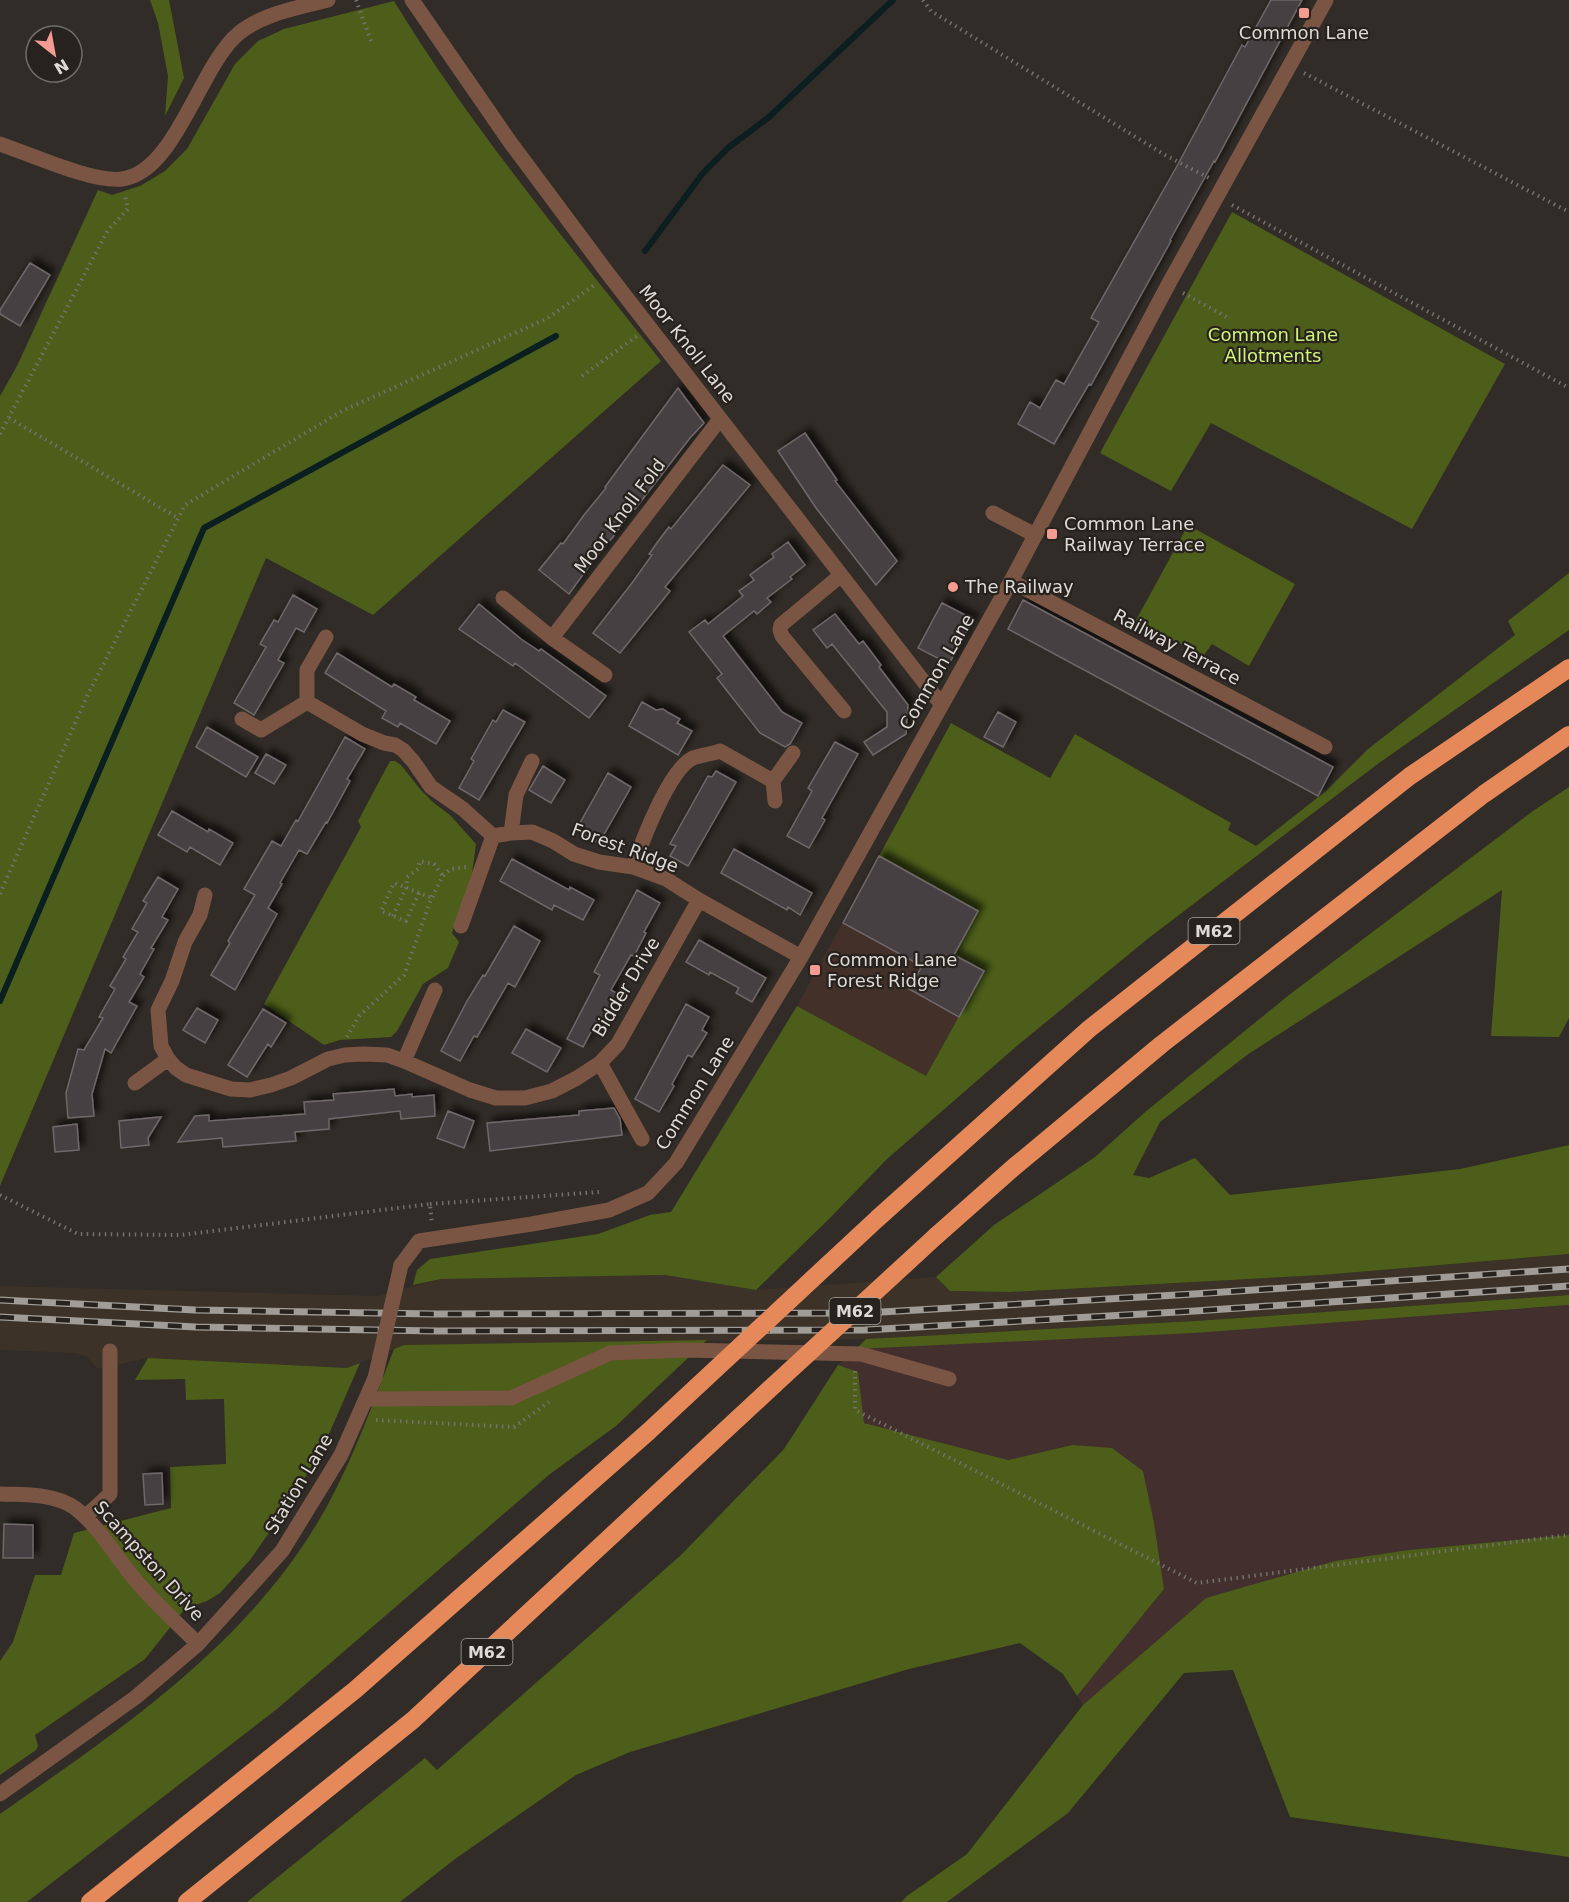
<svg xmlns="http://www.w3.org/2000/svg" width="1569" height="1902" font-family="'DejaVu Sans',sans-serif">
	<defs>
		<filter id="shadow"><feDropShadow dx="5.5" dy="-5.5" stdDeviation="3" flood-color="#0009"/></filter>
	</defs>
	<rect width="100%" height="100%" fill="#312c27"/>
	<path fill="#423029" d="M879 856 978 911 984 971 926 1077 797 1006Z"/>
	<path fill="#432f2e" d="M1569 1305V1535L1409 1550 1206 1598 1083 1705 1077 1696 1164 1589 1072 1445 1008 1460 864 1423 858 1372 838 1365 856 1349 1484 1312Z"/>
	<path fill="#3c3228" d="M1569 1254V1295L1195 1321 866 1339 405 1345 347 1368 148 1358 98 1369 86 1356 74 1353 0 1350V1286L376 1296 441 1279 665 1275 756 1290 936 1277 950 1291 1010 1292 1322 1275Z"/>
	<path fill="#4c5e19" d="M150 0H169L184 78 165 116 168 76 158 23Z
		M394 1C472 129 569 244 661 361L373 615 266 558 0 1186V396L17 366 98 190 112 195 140 186 165 171 187 149 235 64 258 41 284 29Z
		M1232 212 1505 364 1412 529 1211 423 1171 491 1100 453Z
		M1188 525 1295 584 1249 666 1212 644 1204 655 1135 622Z
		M1569 573V630L1379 763 1150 937 1018 1045 887 1159 829 1219 756 1290 665 1275 441 1279 413 1285 417 1270 430 1259 598 1234 650 1215 671 1212 797 1006 926 1076 984 971 954 955 978 911 879 856 951 723 1050 778 1075 734 1231 823 1228 830 1256 846 1326 791 1368 749 1515 635 1508 621Z
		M390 761H395L401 765 420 789 434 803 450 815 476 844 472 873 452 933 459 942 448 968 423 984 397 1031 391 1037 340 1040 324 1045 264 1004 361 827 358 821Z
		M1569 787V1018L1559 1037 1491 1036 1502 890 1247 1055 1160 1122 1133 1175 1149 1178 1195 1158 1230 1195 1460 1169 1569 1145V1254L1322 1275 1010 1292 950 1291 936 1277 994 1225 1095 1157 1144 1113 1289 995 1533 811Z
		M1569 1295V1305L1194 1333 856 1349 866 1339 1195 1321Z
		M707 1340 616 1426 550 1474 277 1709 27 1902H0V1814C122 1728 251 1643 326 1508 354 1457 373 1403 394 1349L404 1345Z
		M148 1358 347 1368 360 1363 329 1434 296 1494 250 1560 220 1593 207 1601 195 1605H188L145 1659 35 1735 38 1746 36 1750 0 1775V1661L13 1642 35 1575H61L74 1533 171 1508 170 1467 226 1464 224 1399 186 1400 185 1379 135 1380Z
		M838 1365 858 1372 864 1423 1008 1460 1072 1445 1112 1448 1143 1471 1154 1523 1164 1589 1077 1696 1063 1674 1020 1643 909 1669 630 1752 576 1775 455 1859 400 1902H247L425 1758 437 1770 681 1555 784 1449Z
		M1569 1535V1857L1290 1817 1233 1670 1184 1673 1068 1813 947 1902H901L907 1896 967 1854 1083 1705 1206 1598 1335 1561 1409 1550Z"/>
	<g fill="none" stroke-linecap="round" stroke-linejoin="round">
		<path stroke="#0b1e20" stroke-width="6" d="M645 251 703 173 728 148 769 117 893 0
			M0 1001 204 528 556 336"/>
	</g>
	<path fill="#473f42" stroke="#6f676a" stroke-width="1.5" filter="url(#shadow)" d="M1271 0H1302L1215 162 1214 161 1170 240 1171 241 1091 385 1089 384 1054 444 1018 424 1030 402 1040 408 1056 380 1064 384 1099 322 1091 318 1177 166 1242 45 1245 47Z
		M30 263 50 275 20 326 0 314V310Z
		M678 388 704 423 690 438 635 509 633 508 613 537 595 558 569 594 539 570 561 543 563 544 584 515 606 488 605 487Z
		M805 433 837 480 835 481 897 561 876 585 816 508 778 451Z
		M723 465 750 485 665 587 670 591 620 653 593 633 632 583 652 555 649 554 659 540 669 527 671 529Z
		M788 542 805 565 790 577 792 579 767 598 771 602 757 614 754 611 723 636 782 712 802 723 790 744 785 747 760 733 717 678 722 674 689 632 705 620 708 624 743 596 739 591 754 580 750 575 774 557 772 554Z
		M293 595 317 609 304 632 296 628 278 660 284 663 254 715 234 703 266 647 260 644 274 620 278 622Z
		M1023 600 1333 767 1318 796 1008 629Z
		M942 603 973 619 949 664 918 648Z
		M479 604 521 639 539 651 541 649 606 696 589 718 515 663 513 666 459 629Z
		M835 614 859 644 863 641 881 665 879 667 908 705 906 734 873 755 864 742 887 727V712L832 644 827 648 813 630Z
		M337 653 392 687 394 684 416 697 414 700 450 721 436 744 400 723 398 727 382 718 386 711 325 673Z
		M642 702 656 710 663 709 669 713 680 719 677 723 692 731 678 755 629 726Z
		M503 710 525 722 479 800 459 788 474 761 471 759 493 720 496 722Z
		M998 712 1016 722 1003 747 984 737Z
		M207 727 258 757 246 777 196 747Z
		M345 737 365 749 347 779 350 781 327 823 326 822 307 854 299 850 280 883 282 884 268 908 277 914 235 990 211 975 230 943 228 941 255 895 244 889 272 841 281 846 296 820 298 821Z
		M835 742 858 754 822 818 825 820 809 848 787 836 812 791 808 788Z
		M266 754 286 765 274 784 255 773Z
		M543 766 565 780 551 803 529 790Z
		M716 771 736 782 688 866 670 856 676 846 670 844 708 776 712 777Z
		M608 773 631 787 602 838 599 836 596 842 576 830Z
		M172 811 208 832 209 829 233 843 220 865 190 847 187 852 158 835Z
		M734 849 812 893 800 915 788 907 787 910 721 873Z
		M879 856 978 911 954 955 984 971 959 1017 909 989 922 966 843 923Z
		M512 859 569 890 570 887 594 900 583 920 554 905 552 910 500 881Z
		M158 877 178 889 162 917 168 920 151 948 154 949 140 974 144 977 129 1002 137 1006 111 1053 105 1049 92 1094 94 1116 68 1118 66 1093 78 1049 84 1050 103 1018 99 1017 115 989 110 986 126 959 123 957 138 932 132 929 147 903 143 901Z
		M637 890 660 903 644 932 646 933 634 956 631 955 611 990 618 994 603 1022 598 1019 583 1047 567 1039 600 975 594 972Z
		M514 926 540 941 515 987 508 983 477 1037 474 1036 460 1061 441 1051 467 1001 483 975 485 976Z
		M699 940 766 978 752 1002 736 993 739 988 710 972 709 975 686 962Z
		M686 1004 709 1017 702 1030 707 1033 692 1057 688 1055 672 1084 674 1086 659 1112 635 1099Z
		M197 1008 218 1020 205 1043 183 1030Z
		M263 1009 286 1023 271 1047 268 1044 247 1077 228 1065Z
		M526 1029 561 1048 547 1072 512 1053Z
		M394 1089 395 1096 412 1094V1097L434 1095 435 1116 401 1119 400 1111 329 1119V1129L295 1132 296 1141 223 1147 222 1138 178 1142 195 1116 209 1115V1121L305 1114 304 1102 334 1100 333 1094Z
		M614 1108 620 1119 622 1135 490 1151 487 1123 579 1115V1111Z
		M448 1111 474 1121 464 1148 437 1138Z
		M161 1117 148 1138 149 1145 121 1148 119 1121Z
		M77 1124 79 1150 55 1152 53 1127Z
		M162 1473 163 1504 145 1505 143 1474Z
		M4 1524 33 1525V1558H3Z"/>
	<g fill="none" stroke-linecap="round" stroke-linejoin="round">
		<path stroke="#75716c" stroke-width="4" stroke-dasharray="1.5 4.5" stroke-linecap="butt" d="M356 0 371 41
			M923 0 931 11 1165 155 1209 178
			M1304 73 1569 212
			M1232 205 1569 388
			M1183 293 1230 319
			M582 376 637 336
			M9 418 178 518
			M0 434 108 230 128 209 125 195
			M419 893 406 921 381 911 394 883C407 888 419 893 432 898
			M0 894 88 694 185 505 342 411 548 318 596 284
			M393 916 406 888 407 877 418 869 420 861 434 864 443 876
			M347 1037 359 1016 404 975 430 902 442 877 450 869 466 867
			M0 1195 78 1234 181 1235 430 1204 432 1224
			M430 1204 599 1192
			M855 1371V1410L1197 1583 1569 1535
			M376 1420 514 1427 549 1402"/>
		<path stroke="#7b5543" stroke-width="15" d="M412 0 510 142 609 275 941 704
			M0 144C30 154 93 183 122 179 176 172 199 66 239 33 264 13 298 8 328 0
			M993 513 1035 535
			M840 576 781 625 780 630 782 636 844 711
			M1011 581 1325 747
			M503 598 552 638 605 675
			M552 638 720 419
			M307 702 362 734 384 743 395 745 403 750 413 761 431 787 463 809 493 836 511 833 532 832 553 841 574 854 599 862 633 867 666 879 699 900 801 957
			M307 702V670L326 637
			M242 719 261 730 307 702
			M775 801 773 781 793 753
			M511 833 516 795 532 761
			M633 867C642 842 669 769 693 758 701 755 712 754 720 751L773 781
			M205 895 200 915 185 942 172 981 158 1010 161 1046 168 1059 176 1068 186 1075 231 1089 250 1090 271 1085 291 1078 328 1059 345 1055 363 1054 387 1055 404 1061 470 1090 496 1098H525L552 1091 577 1078 600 1063 618 1044 699 900
			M461 926 493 836
			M404 1061 435 990
			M600 1063 642 1139
			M135 1083 168 1059
			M401 1265 419 1241 532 1224 609 1210 648 1193 676 1163 801 957 1011 581 1168 285 1326 0
			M366 1399 511 1398 610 1353 683 1350 861 1354 949 1379
			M0 1494C25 1495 54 1493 75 1508 100 1527 117 1559 137 1582 156 1604 178 1624 198 1644
			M85 1517 110 1494V1351
			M0 1794 136 1697 198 1644 282 1551 341 1455 375 1378"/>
		<path stroke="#e5895b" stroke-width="18" d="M878 1218 1089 1029 1410 776 1569 668
			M936 1236 1014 1167 1162 1044 1484 794 1569 735
			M90 1902 355 1690 648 1432
			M187 1902 413 1720 774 1385"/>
		<g stroke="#a09c98" stroke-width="7">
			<path id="rail" d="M0 1300 195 1310 436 1314 864 1313 1194 1294 1569 1269
				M0 1317 196 1327 437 1331 865 1330 1195 1311 1569 1286"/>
		</g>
		<use href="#rail" stroke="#27221d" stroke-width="4.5" stroke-dasharray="14" stroke-linecap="butt"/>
		<path stroke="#7b5543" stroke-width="15" d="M375 1378 401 1265"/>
		<path stroke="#e5895b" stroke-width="18" d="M774 1385 936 1236
			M648 1432 878 1218"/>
	</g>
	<g fill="#f59c92" stroke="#27221d" stroke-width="2">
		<rect x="1298" y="7" width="12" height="12" rx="3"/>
		<rect x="1046" y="528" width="12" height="12" rx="3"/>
		<circle cx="953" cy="587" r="6"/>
		<rect x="809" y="964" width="12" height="12" rx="3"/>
	</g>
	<g text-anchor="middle" stroke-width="4.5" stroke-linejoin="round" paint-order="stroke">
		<g fill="#27221d" stroke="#a7a49f" stroke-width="1.5">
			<rect x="1188.5" y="918" width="51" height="26" rx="4.5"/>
			<rect x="829.5" y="1298" width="51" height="26" rx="4.5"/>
			<rect x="461.5" y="1639" width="51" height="26" rx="4.5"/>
		</g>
		<g font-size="16" font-weight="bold" fill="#dedbd7">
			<text x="1214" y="937">M62</text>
			<text x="855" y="1317">M62</text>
			<text x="487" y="1658">M62</text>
		</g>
		<g font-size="18" fill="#dedbd7" stroke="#27221d" text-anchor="start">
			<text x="1304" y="39" text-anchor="middle">Common Lane</text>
			<text x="1064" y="530">Common Lane<tspan x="1064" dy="21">Railway Terrace</tspan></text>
			<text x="965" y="593">The Railway</text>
			<text x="827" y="966">Common Lane<tspan x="827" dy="21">Forest Ridge</tspan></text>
		</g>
		<g font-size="18" fill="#d0f477" stroke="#27221d">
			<text x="1273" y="341">Common Lane<tspan x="1273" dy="21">Allotments</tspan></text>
		</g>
		<g font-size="18" fill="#dedbd7" stroke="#27221d">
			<text transform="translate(687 344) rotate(52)" y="6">Moor Knoll Lane</text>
			<text transform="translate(620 516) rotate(-53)" y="6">Moor Knoll Fold</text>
			<text transform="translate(1177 647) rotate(28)" y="6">Railway Terrace</text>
			<text transform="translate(937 672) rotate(-60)" y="6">Common Lane</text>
			<text transform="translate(625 848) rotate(20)" y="6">Forest Ridge</text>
			<text transform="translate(626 987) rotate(-59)" y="6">Bidder Drive</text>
			<text transform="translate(695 1093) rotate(-58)" y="6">Common Lane</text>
			<text transform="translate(299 1484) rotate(-59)" y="6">Station Lane</text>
			<text transform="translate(149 1561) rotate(48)" y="6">Scampston Drive</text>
		</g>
	</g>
	<g transform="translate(54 54) rotate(149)"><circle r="28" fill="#27221d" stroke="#706c67" stroke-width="1.5"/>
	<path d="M0-4.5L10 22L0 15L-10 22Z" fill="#f59c92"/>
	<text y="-9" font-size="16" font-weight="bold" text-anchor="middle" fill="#dedbd7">N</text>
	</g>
</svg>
